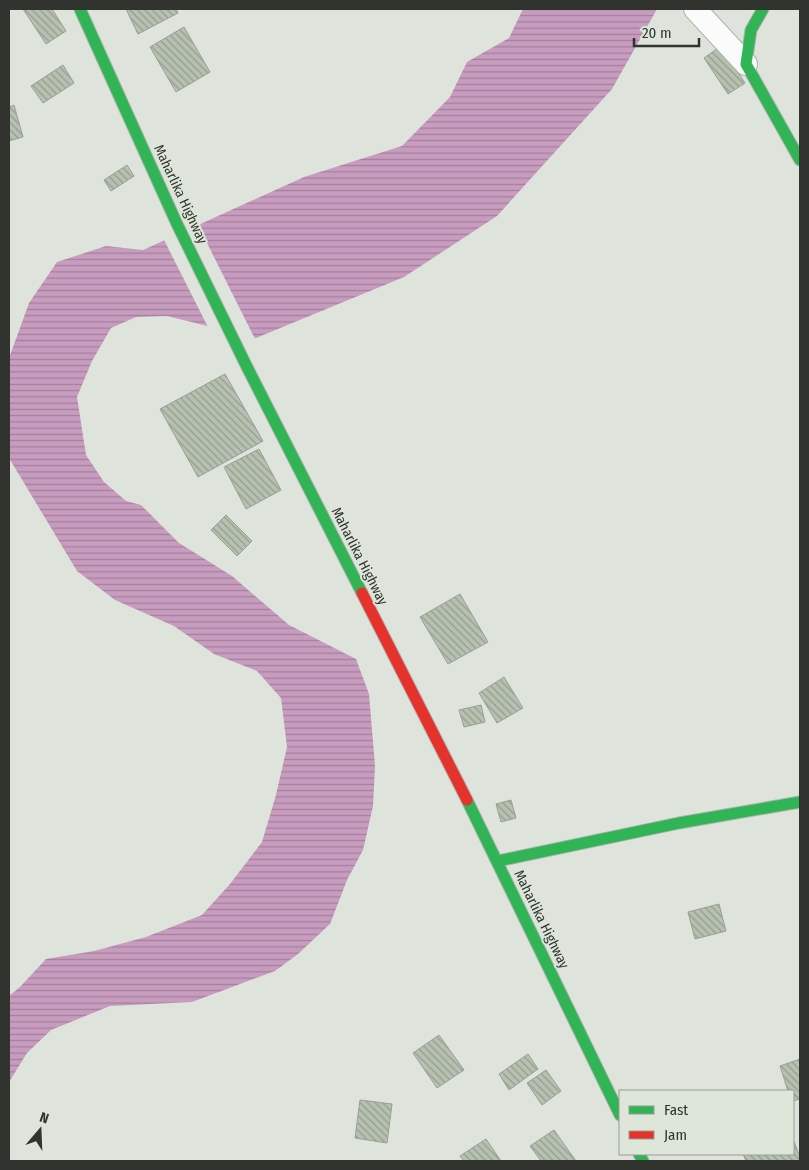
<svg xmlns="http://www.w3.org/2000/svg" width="809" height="1170" font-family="'Fira Sans Condensed',sans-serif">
	<defs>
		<pattern id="water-rules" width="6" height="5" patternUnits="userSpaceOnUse" patternTransform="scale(1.25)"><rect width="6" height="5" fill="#c89cbf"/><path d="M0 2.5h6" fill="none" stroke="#a3809c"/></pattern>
		<pattern id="building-back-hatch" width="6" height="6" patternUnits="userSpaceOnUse" patternTransform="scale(1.25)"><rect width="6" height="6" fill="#b6c1b0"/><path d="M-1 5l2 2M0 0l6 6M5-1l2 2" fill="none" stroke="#949d90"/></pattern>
	</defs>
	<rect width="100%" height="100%" fill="#dee3dc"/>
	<path fill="url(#water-rules)" d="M523 9H657L612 89 497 216 404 277 256 338 167 316 136 317 111 328 92 361 77 397 86 455 104 482 126 501 141 505 179 543 232 576 289 625 356 659 369 694 375 766 373 806 363 850 347 880 330 924 298 954 275 971 192 1002 110 1006 51 1030 27 1053 9 1082V996L20 987 46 959 94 951 146 937 202 915 230 884 262 842 276 795 287 747 281 698 257 671 214 654 174 626 115 600 77 571 9 458V358L29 303 57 262 106 246 143 250 304 177 402 146 450 97 467 62 509 38Z"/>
	<path fill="#dee3dc" d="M197 223 256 341 209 329 163 238Z"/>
	<path fill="url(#building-back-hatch)" stroke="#9a9e98" d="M23 9H52L66 31 46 44Z
		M126 9H176L178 13 138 34Z
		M184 27 210 72 176 92 150 47Z
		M721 46 745 83 728 94 704 58Z
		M63 65 74 83 43 103 31 86Z
		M14 105 23 137 9 141V107Z
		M127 165 134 176 111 191 104 180Z
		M225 374 263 441 198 477 160 409Z
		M259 449 281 490 246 509 224 467Z
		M226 515 252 541 237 556 211 530Z
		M460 594 488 642 448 664 420 617Z
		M504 677 523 708 497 723 479 693Z
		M481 705 485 722 464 727 459 710Z
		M511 800 516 818 501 822 496 804Z
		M719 904 726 931 695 939 688 912Z
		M439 1035 464 1070 437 1088 413 1053Z
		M528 1054 538 1069 509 1090 499 1074Z
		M800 1059V1099L793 1101V1091H788L780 1066Z
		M546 1070 561 1091 542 1105 527 1083Z
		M360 1100 392 1104 387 1143 355 1138Z
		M554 1130 576 1161H541L530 1146Z
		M486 1139 501 1161H464L460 1156Z
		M793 1139 800 1157V1161H746L743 1154H793Z"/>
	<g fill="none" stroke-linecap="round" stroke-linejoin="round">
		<g stroke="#afb3ad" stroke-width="24">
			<path id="street" d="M695 9 746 64"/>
		</g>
		<g stroke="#afb3ad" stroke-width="13">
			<path id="fast" d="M80 9 177 224 247 367 362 593
				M763 9 751 30 746 64 800 160
				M467 800 620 1115
				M498 861 679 823 800 802
				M639 1154 643 1161"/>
		</g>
		<g stroke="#afb3ad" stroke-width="13">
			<path id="jam" d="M362 593 467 800"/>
		</g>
		<use href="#street" stroke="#fafbfa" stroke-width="22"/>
		<use href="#fast" stroke="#30b455" stroke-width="11"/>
		<use href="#jam" stroke="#e5322d" stroke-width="11"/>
	</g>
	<g text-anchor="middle" stroke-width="4" stroke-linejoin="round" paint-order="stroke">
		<g font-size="14" fill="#30332e" stroke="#dde6d9">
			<text transform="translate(181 194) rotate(65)" y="5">Maharlika Highway</text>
			<text transform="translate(360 556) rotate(63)" y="5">Maharlika Highway</text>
			<text transform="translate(542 919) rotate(64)" y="5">Maharlika Highway</text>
		</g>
	</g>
	<rect width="809" height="1170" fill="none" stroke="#30332e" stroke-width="20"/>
	<rect x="619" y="1090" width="175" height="65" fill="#dde6d9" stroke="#989e95"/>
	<rect x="629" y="1106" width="25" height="8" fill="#30b455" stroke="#989e95"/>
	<text x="664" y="1115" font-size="15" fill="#30332e">Fast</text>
	<rect x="629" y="1131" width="25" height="8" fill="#e5322d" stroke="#989e95"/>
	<text x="664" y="1140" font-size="15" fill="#30332e">Jam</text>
	<g transform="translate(40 1130) rotate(19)" stroke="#dde6d9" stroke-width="4" paint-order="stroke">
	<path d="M0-4L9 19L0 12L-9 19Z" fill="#30332e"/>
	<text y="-8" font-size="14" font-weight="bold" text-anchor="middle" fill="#30332e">N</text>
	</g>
	<path d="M634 38v8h65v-8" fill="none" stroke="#30332e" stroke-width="2.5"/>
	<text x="642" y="38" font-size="15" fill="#30332e" stroke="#dde6d9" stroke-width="4" paint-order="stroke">20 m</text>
</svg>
